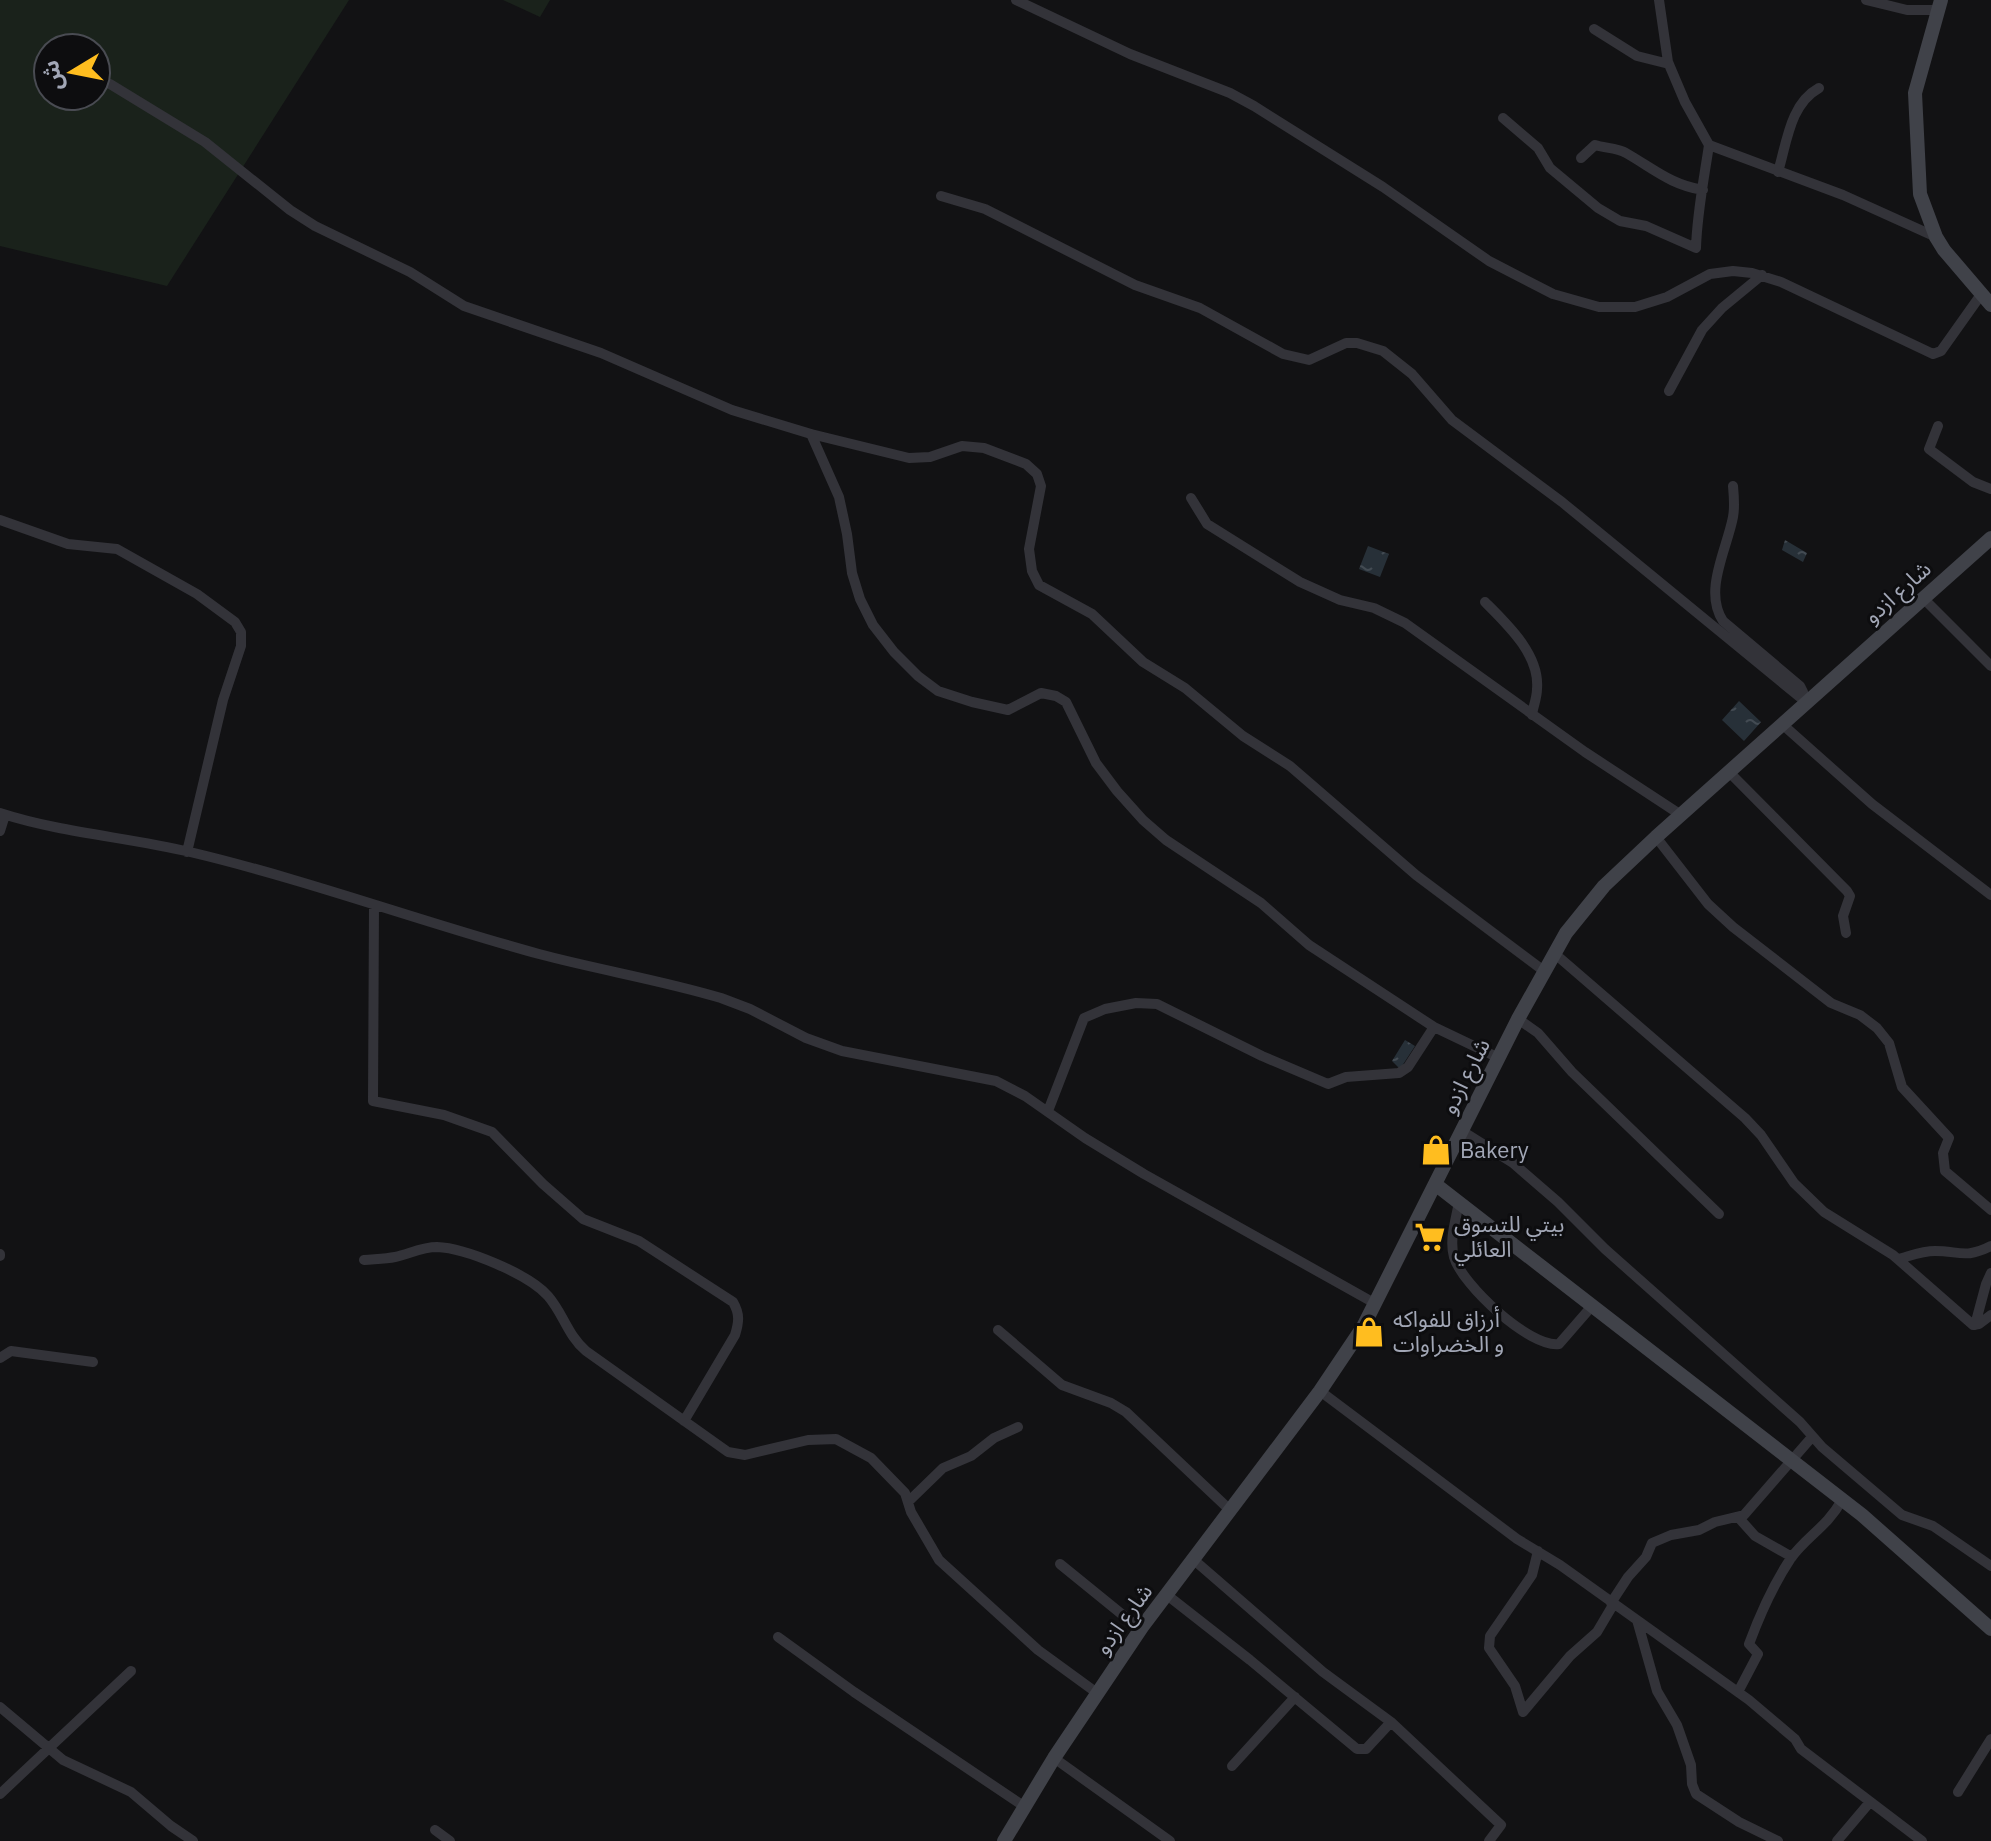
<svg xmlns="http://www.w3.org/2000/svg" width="1991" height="1841" font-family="'IBM Plex Sans','Noto Sans Arabic',sans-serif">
	<defs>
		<pattern id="water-ripples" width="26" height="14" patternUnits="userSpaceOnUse" patternTransform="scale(2)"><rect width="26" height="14" fill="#273038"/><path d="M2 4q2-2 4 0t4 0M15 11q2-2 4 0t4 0" fill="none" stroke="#434b53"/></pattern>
	</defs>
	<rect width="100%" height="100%" fill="#121214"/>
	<path fill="#1a221b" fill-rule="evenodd" d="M0 0H349L167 286 0 246ZM48 48H96V96H48Z
		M503 0H550L540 17Z"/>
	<path fill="url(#water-ripples)" d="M1785 540 1807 553 1803 562 1782 550Z
		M1368 546 1389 554 1380 577 1359 569Z
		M1739 701 1761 722 1744 741 1722 720Z
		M1405 1040 1415 1046 1400 1069 1392 1061Z"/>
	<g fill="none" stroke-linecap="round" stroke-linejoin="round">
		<path stroke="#333339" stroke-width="10" d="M1016 0 1130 54 1230 93 1254 106 1383 187 1489 261 1553 294 1599 307H1635L1667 297 1710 274 1733 271 1752 273 1781 282 1933 354 1941 351 1980 296
			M1659 0 1668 62 1685 102 1709 145 1843 195 1936 237
			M1866 0 1907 10H1938
			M1594 29 1637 56 1669 64
			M110 84 205 142 290 210 315 226 410 272 464 306 601 353 732 410 811 434 909 458 930 457 962 446 984 448 1026 464 1037 474 1041 486 1029 549 1032 571 1039 585 1092 614 1143 662 1185 688 1243 736 1290 766 1416 875 1544 971
			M1503 118 1538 148 1550 168 1598 208 1620 221 1646 226 1696 248C1697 213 1704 179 1709 145
			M1581 158 1595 145C1604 148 1618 148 1626 153 1654 169 1671 185 1703 190
			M1778 172C1787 142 1790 104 1819 88
			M941 196 985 209 1135 285 1200 308 1283 354 1309 360 1346 343H1357L1383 351 1412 374 1452 420 1562 502 1807 703
			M1669 391 1702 330 1722 308 1762 275
			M1938 426 1929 449 1973 482 1991 489
			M811 434 839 497 847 534 852 573 860 599 873 625 894 652 918 676 938 691 972 702 1008 710 1041 693 1056 696 1066 702 1096 763 1117 791 1143 820 1166 840 1261 903 1309 945 1434 1027 1499 1058
			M1733 486C1734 497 1735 507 1733 517 1727 549 1703 591 1723 621L1800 686 1803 692 1799 696
			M1191 498 1207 524 1300 582 1340 600 1374 608 1405 623 1585 752 1681 815
			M0 520 68 544 117 549 197 594 235 622 241 632V646L223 700 187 852
			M1923 598 1991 666
			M1485 602C1508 625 1540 655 1537 689 1537 698 1533 707 1532 715
			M1782 724 1872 804 1991 895
			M1729 772 1847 891 1850 896 1843 916 1846 933
			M0 813C62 833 127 837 190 852 308 880 422 922 539 954 599 970 661 980 721 998L750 1009 806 1038 842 1051 996 1081 1025 1096 1085 1138 1144 1174 1376 1304
			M0 831 5 815
			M1656 837 1708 904 1733 927 1831 1003 1860 1015 1877 1028 1889 1043 1902 1087 1949 1138 1943 1153 1945 1171 1991 1210
			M374 905 373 1101 444 1115 492 1132 543 1184 583 1219 639 1241 733 1302C740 1314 739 1322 735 1335L684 1421
			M1554 953 1745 1118 1761 1135 1794 1183 1824 1212 1893 1255 1973 1325 1979 1324 1991 1315
			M1518 1019 1538 1033 1572 1072 1719 1214
			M1048 1111 1084 1018 1105 1009 1136 1003 1157 1004 1262 1056 1328 1084 1346 1077 1399 1073 1408 1067 1434 1027
			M1462 1131 1513 1163 1558 1202 1605 1249 1800 1422 1822 1447 1902 1515 1933 1526 1991 1566
			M1459 1202C1456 1219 1449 1240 1454 1257 1462 1285 1530 1348 1559 1344L1592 1306
			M0 1256V1254
			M1898 1259C1910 1256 1922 1251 1935 1251 1959 1251 1966 1259 1991 1246
			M364 1260C374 1259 385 1259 395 1257 409 1254 422 1247 437 1247 465 1248 529 1274 548 1296 563 1313 568 1336 586 1351L728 1452 745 1455 808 1440 836 1439 871 1458 905 1493 911 1512 939 1560 1038 1650 1097 1693
			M1975 1325 1986 1284 1991 1273
			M998 1330 1062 1385 1111 1403 1126 1412 1231 1511
			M0 1358 11 1351 93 1362
			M1320 1391 1517 1539 1560 1565 1749 1700 1795 1739 1801 1749 1922 1841
			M909 1501 943 1468 971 1456 994 1438 1018 1427
			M1738 1517 1755 1536 1792 1557
			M1194 1560 1323 1672 1391 1722 1501 1825 1489 1841
			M1060 1564 1140 1629
			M1167 1595 1250 1660 1357 1749H1366L1391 1722
			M1611 1603 1628 1577 1646 1557 1652 1543 1671 1535 1699 1530 1715 1522 1744 1515 1812 1437
			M1637 1620 1657 1691 1677 1725 1691 1765 1692 1784 1696 1794 1739 1822 1778 1841
			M778 1637 854 1692 1025 1807
			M1738 1692 1758 1654 1749 1644C1759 1617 1775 1582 1791 1558 1807 1536 1827 1527 1842 1500
			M0 1707 63 1760 131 1792 171 1826 193 1841
			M1523 1712 1515 1686 1489 1648 1490 1636 1532 1575 1538 1551
			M1523 1712 1570 1656 1597 1632 1613 1605
			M1054 1758 1170 1841
			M1232 1766 1295 1697
			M1958 1792 1991 1739
			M0 1794 131 1671
			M435 1830 450 1841
			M1837 1841 1870 1802"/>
		<path stroke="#404249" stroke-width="14" d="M1941 0 1915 93 1920 194 1936 237 1944 250 1991 305
			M1435 1184 1862 1515 1991 1629
			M1004 1841 1054 1758 1142 1627 1320 1391 1363 1327 1518 1019 1566 933 1604 886 1656 837 1991 538"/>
	</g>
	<defs>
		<g id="shop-bare" transform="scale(2.4)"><path d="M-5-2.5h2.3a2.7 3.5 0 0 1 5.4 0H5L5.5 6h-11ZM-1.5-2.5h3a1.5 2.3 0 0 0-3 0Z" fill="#ffbd1f" stroke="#0d0d0f" stroke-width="2.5" paint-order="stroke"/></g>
		<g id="supermarket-bare" transform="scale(2.4)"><path d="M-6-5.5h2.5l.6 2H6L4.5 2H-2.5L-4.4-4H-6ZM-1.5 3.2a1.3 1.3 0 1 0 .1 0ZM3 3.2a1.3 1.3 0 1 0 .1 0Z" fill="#ffbd1f" stroke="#0d0d0f" stroke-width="2.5" paint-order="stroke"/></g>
	</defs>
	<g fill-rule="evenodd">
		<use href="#shop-bare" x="1436" y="1150"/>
		<use href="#supermarket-bare" x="1430" y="1237"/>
		<use href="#shop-bare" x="1369" y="1332"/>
	</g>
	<g text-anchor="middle" stroke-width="6" stroke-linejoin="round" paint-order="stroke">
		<g font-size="22" fill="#a2a7b6" stroke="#0d0d0f">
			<text transform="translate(1897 592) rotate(-42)" y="8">شارع ازدو</text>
			<text transform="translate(1465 1076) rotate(-63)" y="8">شارع ازدو</text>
			<text transform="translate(1123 1619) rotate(-54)" y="8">شارع ازدو</text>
		</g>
		<g font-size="22" fill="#a2a7b6" stroke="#0d0d0f" text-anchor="start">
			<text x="1460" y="1158">Bakery</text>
			<text x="1454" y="1232">بيتي للتسوق<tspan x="1454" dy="25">العائلي</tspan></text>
			<text x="1393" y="1327">أرزاق للفواكه<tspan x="1393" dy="25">و الخضراوات</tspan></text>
		</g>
	</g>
	<g transform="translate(72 72) rotate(260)"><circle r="38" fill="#0d0d0f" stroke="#494b52" stroke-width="2"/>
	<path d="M0-6L14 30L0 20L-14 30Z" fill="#ffbd1f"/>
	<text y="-12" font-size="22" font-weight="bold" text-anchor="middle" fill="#a2a7b6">ش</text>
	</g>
</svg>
